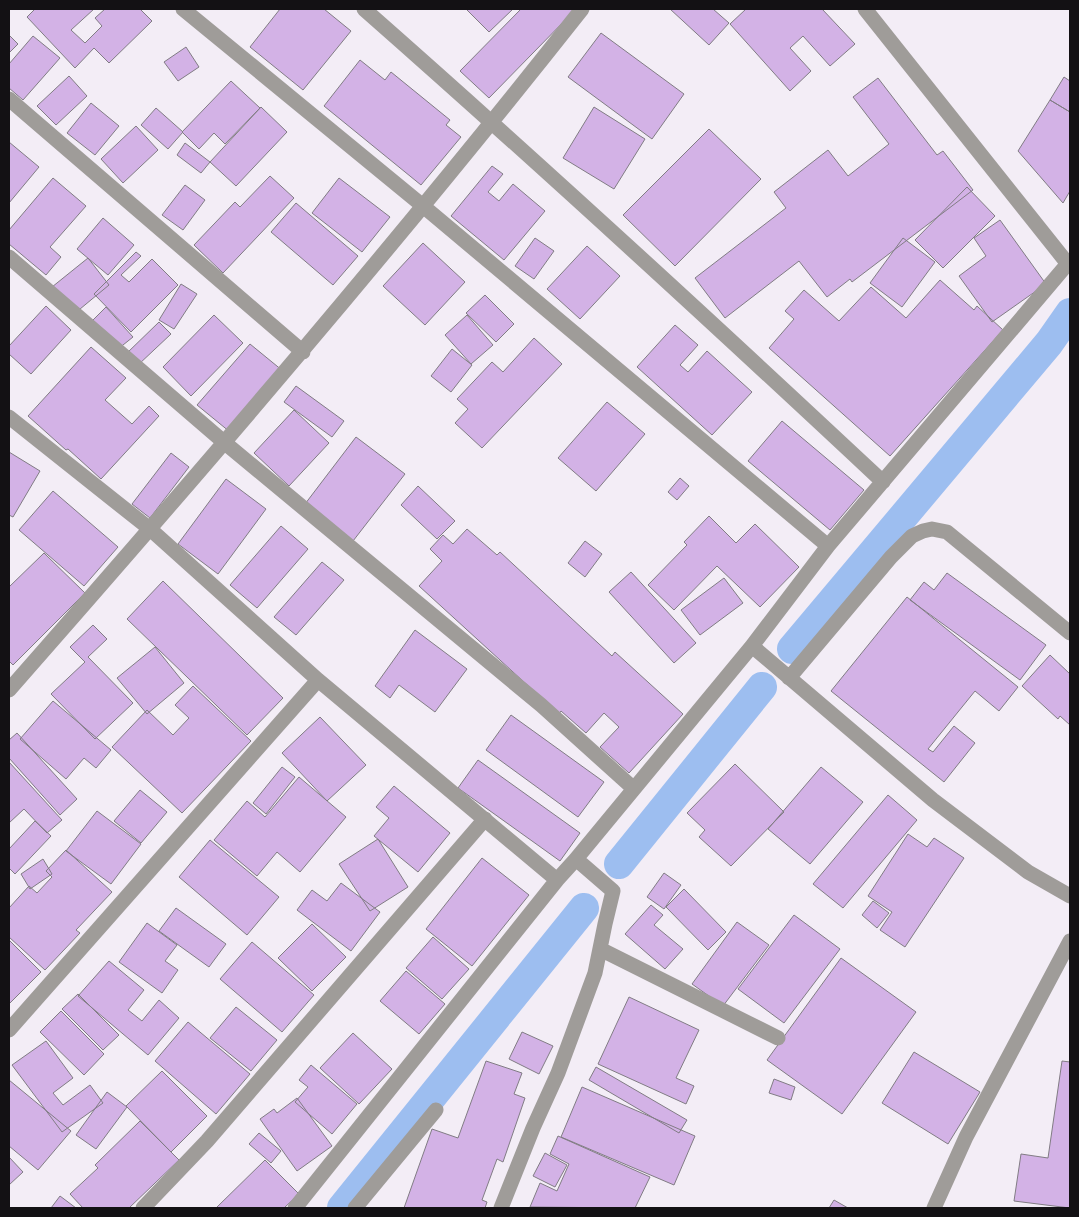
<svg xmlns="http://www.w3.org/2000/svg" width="1079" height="1217" font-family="Figtree,sans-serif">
	<rect width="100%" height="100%" fill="#f3edf6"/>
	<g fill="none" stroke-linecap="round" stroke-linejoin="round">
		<path stroke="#9dbef0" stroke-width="30" d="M792 649 1049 343 1070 313
			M619 864 762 687
			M342 1208 584 908"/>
	</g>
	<path fill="#d3b2e6" stroke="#817c84" d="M35 9H94L71 30 85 43 102 26 95 18 105 9H140L152 21 109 63 94 48 75 68 27 17Z
		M280 9H324L351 31 303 90 250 47Z
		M466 9H513L489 32Z
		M521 9H576L489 98 460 71Z
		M670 9H713L729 23 709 45Z
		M746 9H822L855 44 830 66 803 36 790 48 811 71 790 91 730 24Z
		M601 33 684 94 652 139 568 77Z
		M9 35 18 44 9 53Z
		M33 36 60 58 23 100 9 88V64Z
		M186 47 199 67 178 81 164 62Z
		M360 60 385 80 391 72 450 120 446 125 461 137 421 185 324 106Z
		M69 76 87 96 56 125 37 106Z
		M1064 77 1070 81V112L1050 100Z
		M878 78 937 155 943 151 973 190 852 282 850 279 827 297 799 261 725 318 695 278 786 208 774 192 828 150 848 176 889 144 853 97Z
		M231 81 260 108 225 144 214 133 199 149 182 132Z
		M1050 100 1070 112V191L1063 203 1018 151Z
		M91 103 119 126 95 155 67 133Z
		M261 107 287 132 236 186 210 162Z
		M594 107 645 139 614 189 563 158Z
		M156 108 183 132 168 149 141 125Z
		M136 126 158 150 123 183 101 159Z
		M709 129 761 179 675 266 623 215Z
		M9 142 39 167 9 203Z
		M185 143 210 162 201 173 177 155Z
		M492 166 503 174 488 192 499 201 513 184 545 211 504 260 451 216Z
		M270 176 294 198 223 273 194 245 235 202 240 207Z
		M53 178 86 206 50 247 61 257 46 275 9 244V230Z
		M339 178 390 217 362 252 312 213Z
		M185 185 205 200 183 230 162 215Z
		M967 187 995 216 943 268 915 240Z
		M296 203 358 256 333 285 271 232Z
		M103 218 134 245 108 275 77 249Z
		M1000 220 1046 284 992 322 959 276 986 256 974 238Z
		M535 238 554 251 534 279 515 266Z
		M903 238 935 262 902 307 870 283Z
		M423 243 465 282 425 325 383 286Z
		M587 246 620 276 580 319 547 289Z
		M136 252 141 256 121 275 129 282 152 259 178 285 131 332 94 294Z
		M88 258 109 285 74 314 52 287Z
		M940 280 974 310 977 306 1003 330 890 456 769 348 794 319 785 311 804 290 839 321 871 287 906 318Z
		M181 284 197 294 174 329 159 320Z
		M485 295 514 324 496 342 466 313Z
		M46 306 71 330 31 374 9 354V346Z
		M106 307 133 337 118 349 92 321Z
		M214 315 243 343 191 396 163 367Z
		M467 315 493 345 471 364 445 335Z
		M159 322 171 334 138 365 126 354Z
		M675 325 698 345 680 365 688 372 707 351 752 392 712 435 637 367Z
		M534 338 562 364 482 448 455 423 468 409 457 399 492 362 503 372Z
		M250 344 283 371 230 432 197 405Z
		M91 347 126 378 105 400 132 424 149 406 159 416 101 479 68 449 66 450 28 416Z
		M452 349 472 365 451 392 431 376Z
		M296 386 344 421 332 437 284 402Z
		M607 402 645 434 596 491 558 458Z
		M294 410 329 443 289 486 254 453Z
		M782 421 864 490 830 530 748 461Z
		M356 437 405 474 353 541 305 504Z
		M9 452 40 471 13 517 9 515Z
		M171 453 189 467 150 518 132 504Z
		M680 478 689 486 677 500 668 492Z
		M226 479 266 509 218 574 178 544Z
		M418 486 455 521 437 539 401 505Z
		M53 491 118 547 84 586 19 530Z
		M709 516 736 543 755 524 799 567 760 607 717 566 674 610 648 585 687 545 684 542Z
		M281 526 308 549 257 608 230 585Z
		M467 529 497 555 500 552 612 656 615 652 683 714 629 773 600 747 619 727 604 713 586 733 561 711 559 714 419 586 442 561 430 549 443 535 453 544Z
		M585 541 602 554 585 577 568 563Z
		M44 553 85 593 13 665 9 661V587Z
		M322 562 344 580 296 635 274 617Z
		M631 572 696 643 674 663 609 592Z
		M947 573 1046 645 1020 680 910 600 924 582 934 590Z
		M724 578 743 603 700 635 681 610Z
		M163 581 283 698 247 735 127 619Z
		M907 597 1018 687 999 711 975 691 928 749 933 752 954 726 975 743 944 782 831 691Z
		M93 625 107 639 88 657 133 703 95 739 51 694 85 662 70 647Z
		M415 630 467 669 435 712 399 685 390 698 375 686Z
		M155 647 184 683 147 714 117 678Z
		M1050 655 1070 674V725L1060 716 1058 719 1022 686Z
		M193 686 251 741 182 813 112 747 147 710 173 735 189 718 175 705Z
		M53 701 111 750 96 768 84 758 66 779 20 739Z
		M511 715 604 782 578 817 486 750Z
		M320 717 366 765 327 801 282 753Z
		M17 733 77 799 60 815 9 758V740Z
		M478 760 580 833 560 861 458 788Z
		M9 762 62 820 47 833 24 809 9 823Z
		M735 764 784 812 731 866 699 837 705 830 687 813Z
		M282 767 295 777 266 814 253 803Z
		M821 767 863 802 810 864 768 829Z
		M299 777 346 817 300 872 277 852 257 876 214 840 247 801 265 817Z
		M394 786 450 833 418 872 374 836 389 818 376 807Z
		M140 790 167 812 141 843 114 821Z
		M888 795 917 820 843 908 813 884Z
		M97 811 141 844 111 884 66 851Z
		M35 821 51 836 15 874 9 868V849Z
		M908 834 927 847 934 838 964 858 905 947 880 930 892 912 868 896Z
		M378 839 408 887 370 911 339 864Z
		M210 840 279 897 247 935 179 877Z
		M66 850 112 892 76 930 80 933 45 970 9 937V908L29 886 37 893 52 877 46 871Z
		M482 858 529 895 472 966 426 929Z
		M43 859 52 874 30 889 21 874Z
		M664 873 681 885 664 909 647 897Z
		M341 883 380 912 351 951 297 910 312 890 327 901Z
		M684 889 726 932 708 950 666 907Z
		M873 901 889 913 877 928 862 915Z
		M651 905 663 915 654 925 683 949 665 969 625 934Z
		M176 908 226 944 209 967 159 931Z
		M794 915 840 949 784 1023 738 989Z
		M737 922 769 945 723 1006 692 984Z
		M147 923 177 945 165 961 178 970 162 993 119 962Z
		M312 924 346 957 312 991 278 958Z
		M433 937 469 969 442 999 406 968Z
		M9 940 41 972 9 1004Z
		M252 942 314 995 282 1032 220 979Z
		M841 958 916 1012 842 1114 767 1060Z
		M109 961 144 990 128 1010 142 1021 159 1000 179 1018 148 1055 78 996Z
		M406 971 445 1004 419 1034 380 1001Z
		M78 994 119 1035 103 1050 62 1009Z
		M629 997 699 1030 676 1078 694 1086 686 1104 598 1064Z
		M236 1007 277 1040 251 1071 210 1038Z
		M61 1011 104 1054 84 1075 40 1032Z
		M188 1022 250 1074 216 1114 155 1061Z
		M522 1032 553 1046 539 1074 509 1059Z
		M353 1033 392 1069 359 1104 320 1068Z
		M46 1041 73 1078 53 1093 63 1105 90 1085 103 1103 62 1132 12 1065Z
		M914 1052 980 1092 948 1144 882 1103Z
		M486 1061 522 1073 514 1094 525 1098 503 1162 497 1159 482 1200 487 1202 485 1208H404L432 1129 458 1138Z
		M1062 1061 1070 1062V1208L1014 1201 1021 1154 1048 1158Z
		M311 1065 357 1104 332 1134 295 1102 308 1087 299 1080Z
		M596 1067 687 1120 679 1133 589 1080Z
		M162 1071 207 1116 171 1152 126 1106Z
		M774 1079 795 1087 791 1100 769 1093Z
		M9 1080 71 1131 38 1170 9 1146Z
		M582 1087 695 1136 674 1185 561 1137Z
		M107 1092 127 1107 96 1149 76 1135Z
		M297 1098 332 1146 297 1171 260 1119 274 1109 277 1113Z
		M140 1121 179 1160 129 1208H83L70 1194 98 1168 95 1165Z
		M259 1133 281 1151 271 1163 249 1144Z
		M558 1136 650 1177 635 1208 530 1207 540 1183 557 1191 569 1164 550 1154Z
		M545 1153 567 1165 555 1187 533 1176Z
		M9 1157 23 1172 9 1185Z
		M265 1160 299 1194 284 1208H216Z
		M60 1196 76 1208H51Z
		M834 1200 848 1208H829Z"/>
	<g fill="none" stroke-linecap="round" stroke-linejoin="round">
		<path stroke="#9f9c99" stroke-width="15" d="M183 9 423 206 828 546
			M364 9C540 164 712 322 883 482
			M865 9 1068 264
			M9 99 303 352
			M9 257 225 443 541 705 633 788
			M9 417 150 529 318 680 557 880
			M752 646 933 800 1028 872 1070 896
			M789 678 891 557 912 536 923 531 932 529 947 532 1070 633
			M9 690C205 467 398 242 582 9
			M600 949 778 1038
			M9 1030 318 680
			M143 1208 207 1141 485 819
			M295 1208 557 880 576 859 752 646 828 546 1070 261
			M355 1208 436 1110
			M501 1208 533 1128 558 1073 595 973 605 924 613 891 576 859
			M934 1208 966 1137 1070 941"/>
	</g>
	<rect width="1079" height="1217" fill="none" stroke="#131114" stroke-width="20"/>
</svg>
